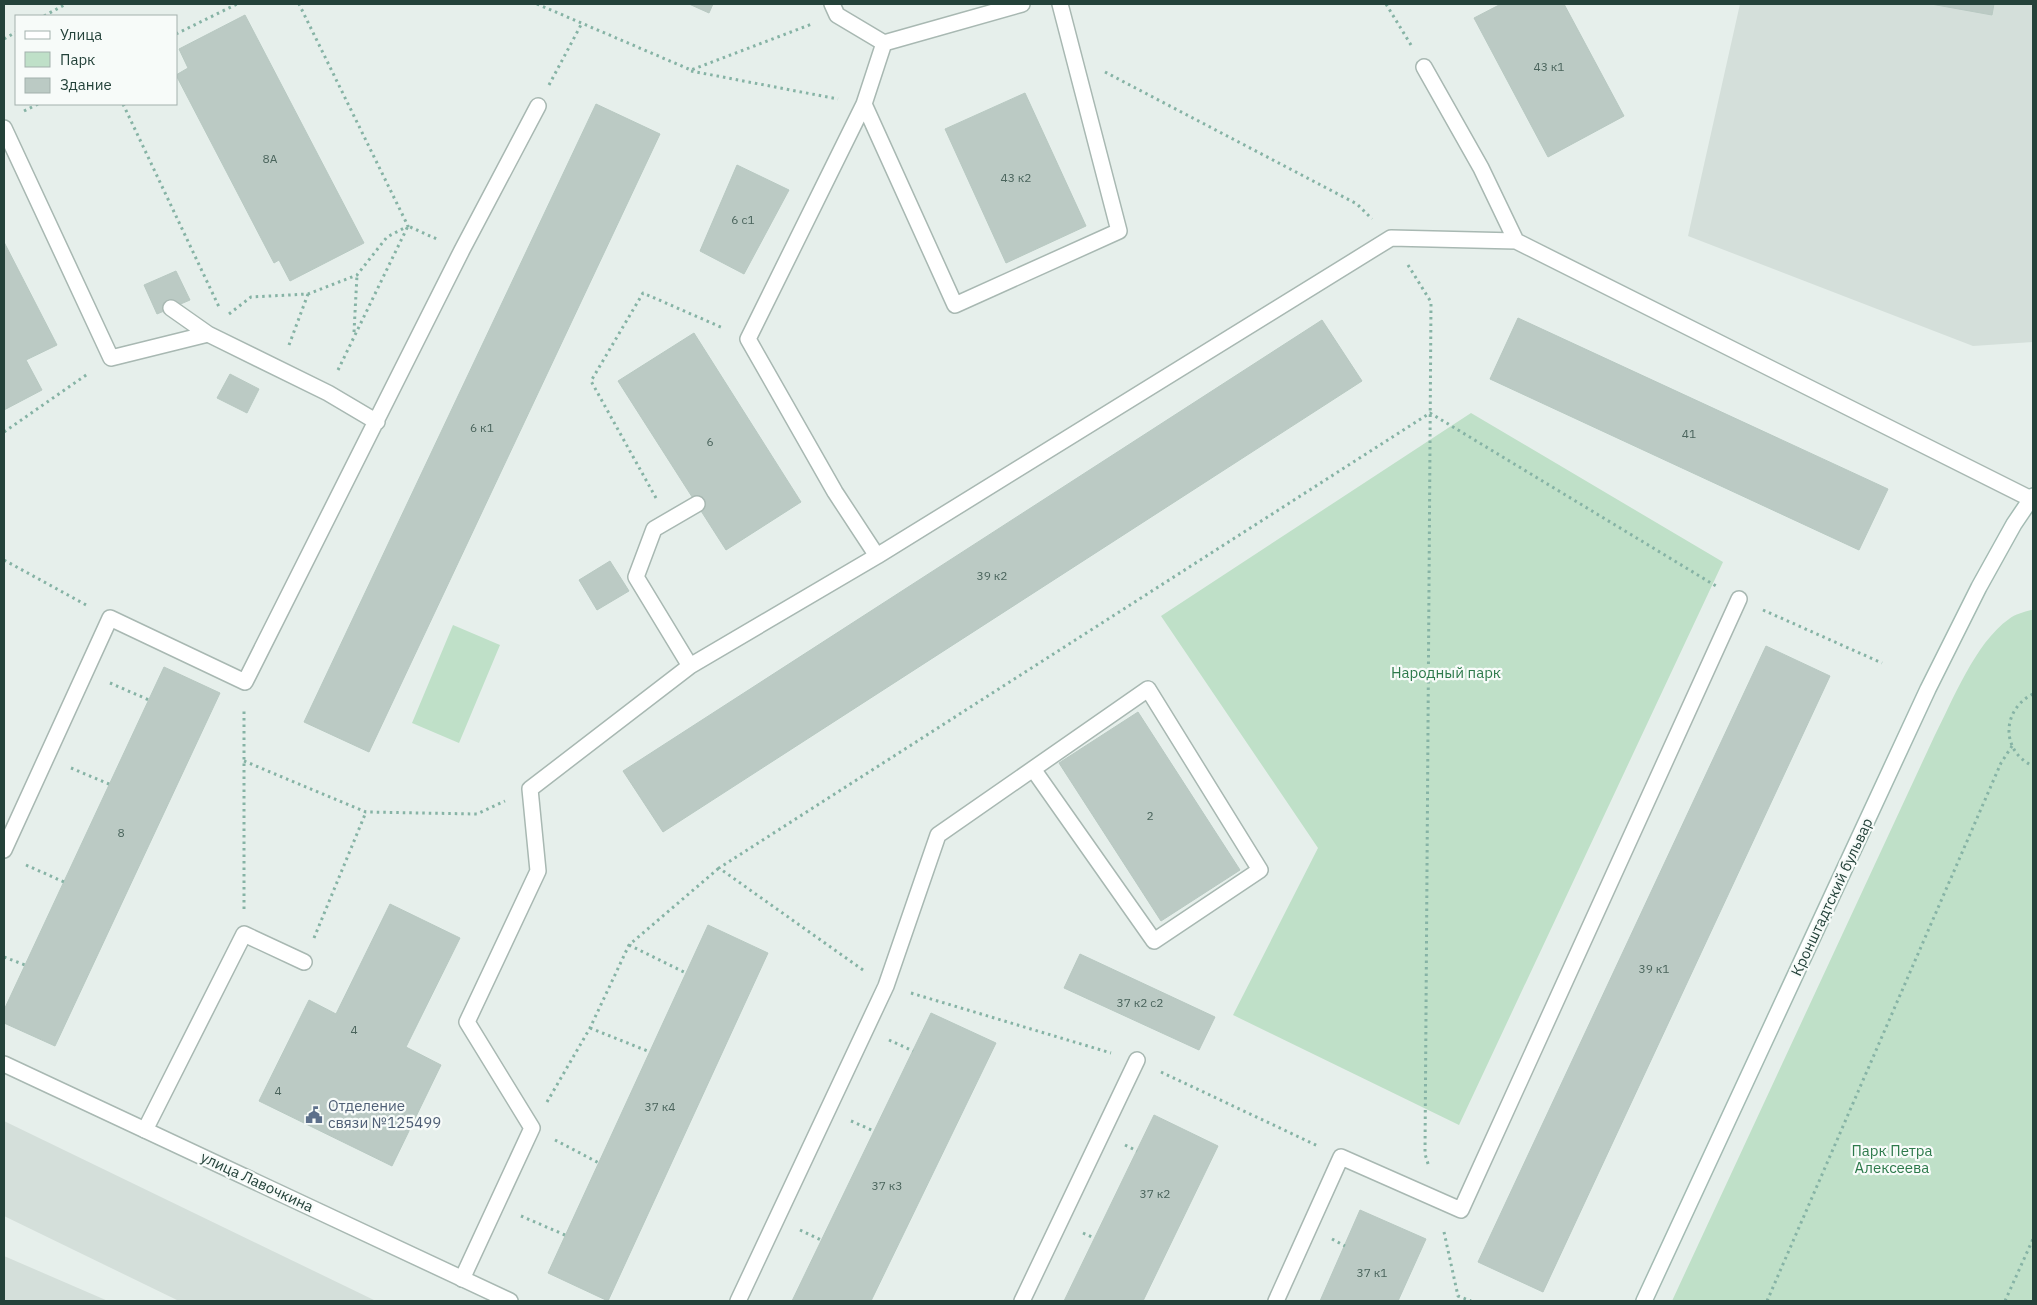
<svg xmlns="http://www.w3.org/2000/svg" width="2037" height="1305" font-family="'IBM Plex Sans',sans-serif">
	<rect width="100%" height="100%" fill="#e6efeb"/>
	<path fill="#d4dfda" d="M1740 4H2033V342L1973 346 1688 236Z
		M4 1121 376 1301H179L4 1216Z
		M4 1256 108 1301H4Z"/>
	<path fill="#bfe0c8" d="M1471 413 1723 562 1459 1125 1233 1015 1318 848 1161 616Z
		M2031 610H2033V1301H1672L1934 737C1953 700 1975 643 2009 619 2015 614 2024 612 2031 610Z
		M453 625 500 645 459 743 412 723Z"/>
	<path fill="#bbcac4" stroke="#b8c9c2" d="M689 4H713L709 13Z
		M1501 4H1564L1624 116 1548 157 1474 18Z
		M1931 4H1994L1992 15Z
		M245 15 364 243 290 281 279 260 274 263 176 75 188 68 179 49Z
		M1025 93 1086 226 1006 263 945 129Z
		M596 104 660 134 369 752 304 722Z
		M737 165 789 190 744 274 700 251Z
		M4 242 57 345 26 360 42 390 4 410Z
		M176 271 190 300 157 314 144 285Z
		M1518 318 1888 489 1859 550 1490 379Z
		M1322 320 1362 381 663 832 623 771Z
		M694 333 801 502 726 550 618 381Z
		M230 374 259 389 247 413 217 398Z
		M610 561 629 591 597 610 579 580Z
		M1766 646 1830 676 1543 1292 1478 1262Z
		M164 667 220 693 55 1046 4 1023V1010Z
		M1138 712 1240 870 1161 921 1059 763Z
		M390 904 460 938 406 1047 441 1065 392 1166 259 1101 309 1000 336 1014Z
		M708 925 768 953 608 1301 548 1273Z
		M1080 954 1215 1017 1199 1050 1064 988Z
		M931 1013 996 1043 871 1301H792Z
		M1154 1115 1218 1146 1143 1301H1064Z
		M1360 1210 1426 1239 1398 1301H1320Z"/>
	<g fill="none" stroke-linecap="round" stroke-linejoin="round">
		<g stroke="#a8b8b2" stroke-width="18">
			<path id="lane" d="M832 4 837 15 884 43 1022 4
				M884 43 864 104 955 305 1119 231 1060 4
				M1424 67 1481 168 1516 241 2031 499
				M864 104 748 339 835 492 877 556
				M4 128 111 358 208 334 328 393 377 422
				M171 308 208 334
				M690 666 636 577 654 529 697 504
				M4 850 110 618 245 682 462 250 538 106
				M145 1130 244 934 304 962
				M462 1279 532 1128 467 1022 538 871 530 789 690 666 877 556 1391 238 1516 241
				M738 1301 886 986 938 835 1148 689 1260 870 1154 941 1033 769
				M1022 1301 1137 1060
				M1276 1301 1341 1157 1461 1210 1739 599"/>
		</g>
		<g stroke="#a8b8b2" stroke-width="18">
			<path id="street" d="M4 1064 510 1301"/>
		</g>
		<g stroke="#a4bbb3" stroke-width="18">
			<path id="secondary" d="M1644 1301 1928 689 1979 587 2014 524 2033 496"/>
		</g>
		<path stroke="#86b3a5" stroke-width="3" stroke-dasharray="2.5 4" stroke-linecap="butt" d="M537 4 691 70 812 24
			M1386 4 1411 45
			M44 16 66 4
			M176 34 237 4
			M4 39 16 32
			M691 71 838 99
			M1105 72 1357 204 1372 219
			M549 85 582 23
			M123 104 220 309
			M24 111 38 104
			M1408 265 1431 302 1425 1154 1429 1167
			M229 314 251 297 308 294 357 275 387 237 408 226 299 4
			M354 332 357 275
			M289 345 308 294
			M338 370 408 226 439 240
			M4 432 89 373
			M656 498 591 381 643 293 723 328
			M4 560 88 606
			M1763 610 1882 663
			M110 683 149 700
			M2033 694C2002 709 2000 751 2033 766
			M244 761 366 812 477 814 505 801
			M71 768 109 784
			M26 865 64 882
			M244 909V708
			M314 938 366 812
			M629 945 686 973
			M4 957 25 965
			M863 970 719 868 1430 413 1716 586
			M911 993 1111 1053
			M590 1028 650 1052
			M889 1040 913 1051
			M1161 1072 1318 1146
			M547 1102 590 1028 629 945 719 868
			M851 1121 874 1131
			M555 1140 599 1163
			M1125 1145 1137 1151
			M521 1216 565 1235
			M800 1230 821 1240
			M1444 1232 1458 1296 1471 1301
			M1083 1233 1094 1238
			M1332 1239 1345 1246
			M1767 1301 2001 763 2012 746
			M2005 1301 2033 1239"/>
		<use href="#lane" stroke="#fff" stroke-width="15"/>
		<use href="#street" stroke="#fff" stroke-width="15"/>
		<use href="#secondary" stroke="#fff" stroke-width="15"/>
	</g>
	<defs>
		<g id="civic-bare" transform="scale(1.35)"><path d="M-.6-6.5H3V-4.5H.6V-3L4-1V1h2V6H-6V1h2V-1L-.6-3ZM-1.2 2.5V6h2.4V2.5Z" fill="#5c6f8a" stroke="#f7fbf9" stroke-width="2.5" paint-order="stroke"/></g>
	</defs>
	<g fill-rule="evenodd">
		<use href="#civic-bare" x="314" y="1115"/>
	</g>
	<g text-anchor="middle" stroke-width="4.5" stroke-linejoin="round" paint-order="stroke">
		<g font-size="12" fill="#4a645c">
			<text x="1549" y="71">43 к1</text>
			<text x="270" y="163">8А</text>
			<text x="1016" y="182">43 к2</text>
			<text x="743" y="224">6 с1</text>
			<text x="482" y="432">6 к1</text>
			<text x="1689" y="438">41</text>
			<text x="710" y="446">6</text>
			<text x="992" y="580">39 к2</text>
			<text x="1150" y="820">2</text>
			<text x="121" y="837">8</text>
			<text x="1654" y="973">39 к1</text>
			<text x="1140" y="1007">37 к2 с2</text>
			<text x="354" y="1034">4</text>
			<text x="278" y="1095">4</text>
			<text x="660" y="1111">37 к4</text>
			<text x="887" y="1190">37 к3</text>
			<text x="1155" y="1198">37 к2</text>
			<text x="1372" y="1277">37 к1</text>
		</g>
		<g font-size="15" fill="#2d7a4b" stroke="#f7fbf9">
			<text x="1446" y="678">Народный парк</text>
			<text x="1892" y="1156">Парк Петра<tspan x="1892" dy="17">Алексеева</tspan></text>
		</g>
		<g font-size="15" fill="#24423a" stroke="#f7fbf9">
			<text transform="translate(1832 897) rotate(-65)" y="5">Кронштадтский бульвар</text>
			<text transform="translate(257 1182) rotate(25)" y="5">улица Лавочкина</text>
		</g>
		<g font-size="15" fill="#4e5e75" stroke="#f7fbf9" text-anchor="start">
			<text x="328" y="1111">Отделение<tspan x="328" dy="17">связи №125499</tspan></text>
		</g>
	</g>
	<rect width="2037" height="1305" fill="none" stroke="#24423a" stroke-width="10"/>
	<rect x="15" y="15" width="162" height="90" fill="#f7fbf9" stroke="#a3b1ad"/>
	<rect x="25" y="31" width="25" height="8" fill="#ffffff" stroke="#a3b1ad"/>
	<text x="60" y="40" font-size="15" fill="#24423a">Улица</text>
	<rect x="25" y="52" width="25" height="15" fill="#bfe0c8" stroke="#a3b1ad"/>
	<text x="60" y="65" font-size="15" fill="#24423a">Парк</text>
	<rect x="25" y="78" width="25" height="15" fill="#bbcac4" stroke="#a3b1ad"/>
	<text x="60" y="90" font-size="15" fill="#24423a">Здание</text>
</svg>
